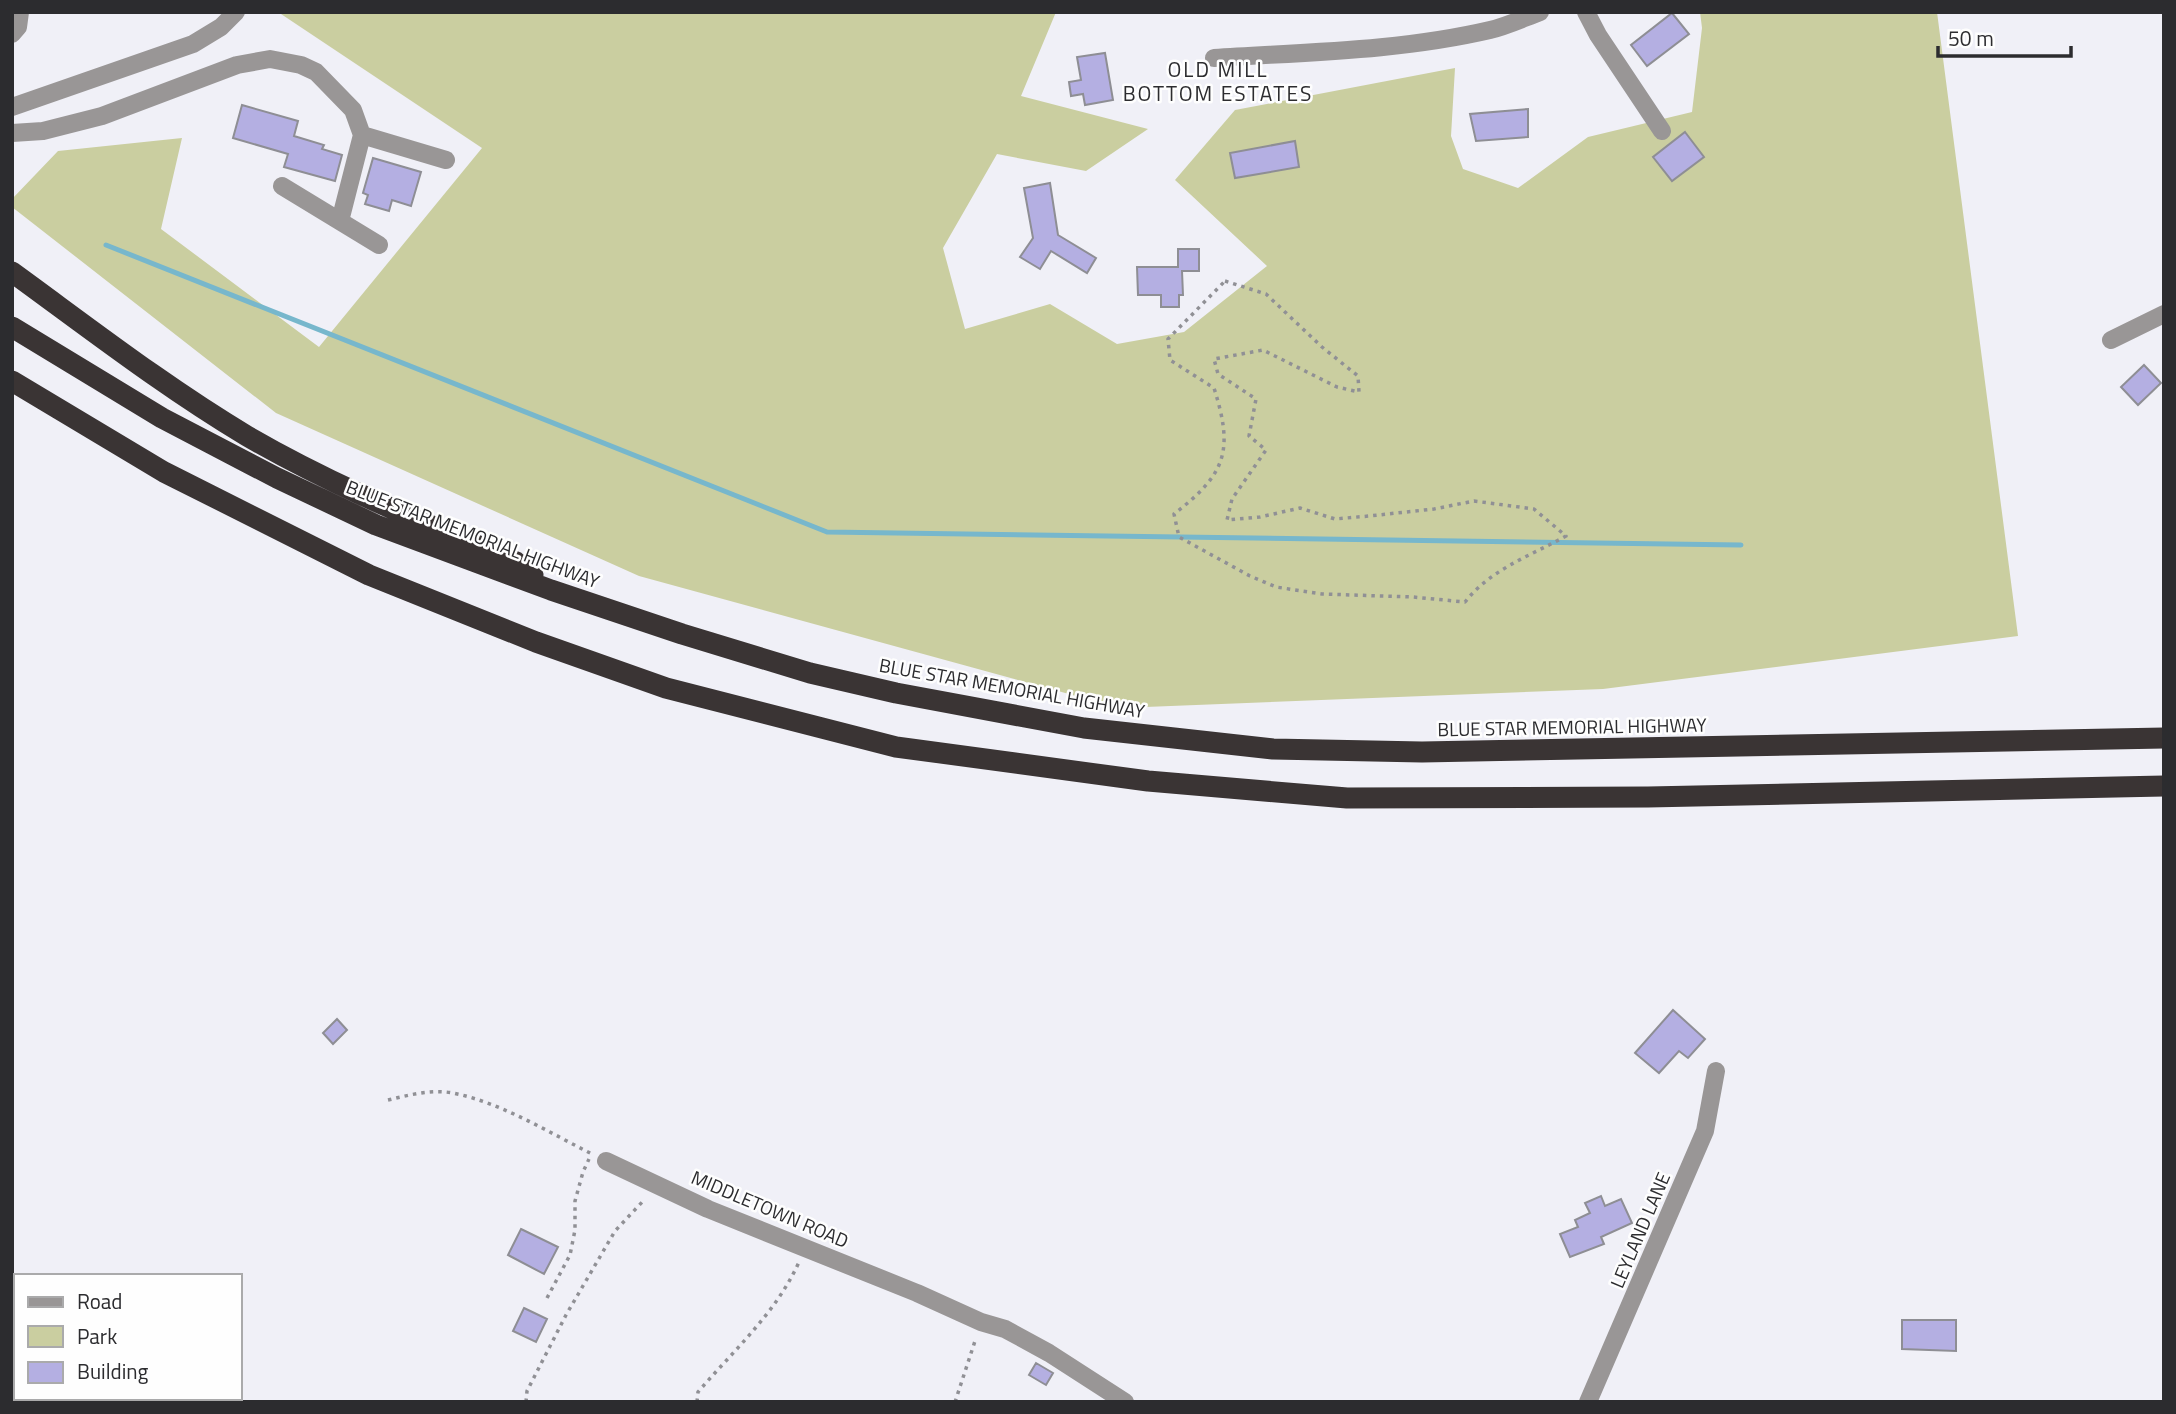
<svg xmlns="http://www.w3.org/2000/svg" width="2176" height="1414" font-family="'Titillium Web',sans-serif">
	<rect width="100%" height="100%" fill="#f0f0f7"/>
	<path fill="#fae1d9" d="M12 1324 16 1326V1398H107L105 1402H12Z"/>
	<path fill="#cacea0" d="M278 12H1056L1021 96 1148 129 1086 171 997 154 943 248 965 329 1050 304 1117 344 1184 332 1267 266 1175 180 1235 110 1455 68 1451 136 1463 169 1518 188 1588 137 1692 112 1702 28 1700 12H1937L2018 636 1603 689 1120 708 639 576 276 413 12 207V199L58 151 182 138 161 229 319 347 482 148Z"/>
	<g fill="none" stroke-linecap="round" stroke-linejoin="round">
		<path stroke="#77b7cc" stroke-width="5" d="M106 245 827 532 1741 545"/>
	</g>
	<path fill="#b4afe2" stroke="#8e8e94" stroke-width="2" d="M1672 13 1689 34 1647 66 1631 45Z
		M1105 53 1113 100 1085 105 1083 94 1071 96 1069 82 1081 80 1077 57Z
		M242 105 298 121 294 136 324 145 322 149 342 155 335 181 284 167 288 154 233 138Z
		M1528 109V137L1476 141 1470 114Z
		M1685 132 1704 157 1672 181 1653 157Z
		M1295 141 1299 167 1235 178 1230 153Z
		M373 158 421 172 411 206 392 200 389 211 365 204 368 195 363 193Z
		M1050 183 1058 235 1096 258 1087 273 1051 251 1040 269 1020 257 1033 238 1024 188Z
		M1178 249H1199V271H1182L1183 295H1179V307H1161V295H1138L1137 267H1178Z
		M2144 365 2161 383 2138 405 2121 387Z
		M1673 1010 1705 1039 1688 1058 1679 1051 1659 1073 1635 1053Z
		M337 1019 347 1030 333 1044 323 1033Z
		M1601 1196 1605 1206 1621 1199 1632 1223 1601 1237 1604 1244 1570 1257 1560 1234 1578 1227 1575 1220 1590 1213 1585 1203Z
		M521 1229 558 1247 544 1274 508 1255Z
		M524 1308 547 1319 536 1342 513 1331Z
		M1902 1320H1956V1351L1902 1349Z
		M1036 1363 1053 1373 1046 1385 1029 1375Z"/>
	<g fill="none" stroke-linecap="round" stroke-linejoin="round">
		<path stroke="#909095" stroke-width="3.5" stroke-dasharray="3.5 5" stroke-linecap="butt" d="M1225 281 1266 294 1322 347 1358 376 1359 392 1337 387 1263 350 1214 359 1218 374 1256 399 1249 436 1266 450 1232 499 1227 520 1260 517 1300 508 1335 519 1369 516 1434 509 1474 501 1534 509 1566 536C1530 556 1491 569 1465 602L1413 597 1322 594 1276 587 1250 576 1179 537 1174 514C1226 474 1234 451 1214 388L1170 360 1168 339Z
			M388 1100C409 1095 431 1089 453 1093 502 1103 548 1132 592 1154
			M547 1298 570 1255 575 1230V1201L583 1172 589 1159
			M526 1402 527 1391 566 1315 615 1231 645 1199
			M697 1402 698 1392C734 1350 776 1313 799 1262
			M955 1402 976 1338"/>
		<path stroke="#999696" stroke-width="18" d="M1586 12 1598 35 1662 131
			M12 34 18 27 20 12
			M1214 58C1306 52 1400 51 1490 30 1507 26 1524 18 1540 12
			M12 107 193 44 221 27 236 12
			M12 133 43 131 102 116 237 65 270 59 301 65 316 72 353 110 362 135 340 221
			M362 135 446 160
			M282 186 379 245
			M2111 340 2164 314
			M606 1161 708 1209 917 1293 981 1322 1005 1329 1049 1353 1125 1402
			M1588 1402 1705 1131 1716 1071"/>
		<path stroke="#3a3434" stroke-width="21" d="M12 272C89 328 165 387 247 436 333 486 425 523 516 562L533 575
			M12 327 162 418 277 478 376 525 551 590 682 634 810 673 896 693 1084 728 1273 749 1422 752 2164 738
			M12 381 164 472 369 575 536 642 666 688 896 747 1148 781 1347 798 1648 797 2164 786"/>
	</g>
	<g text-anchor="middle" stroke-width="5" stroke-linejoin="round" paint-order="stroke">
		<g font-size="19" fill="#2c2c2f" stroke="#fefefe">
			<text transform="translate(473 534) rotate(21)" y="7">BLUE STAR MEMORIAL HIGHWAY</text>
			<text transform="translate(1012 688) rotate(10)" y="7">BLUE STAR MEMORIAL HIGHWAY</text>
			<text transform="translate(1572 727) rotate(-1)" y="7">BLUE STAR MEMORIAL HIGHWAY</text>
			<text transform="translate(770 1209) rotate(23)" y="7">MIDDLETOWN ROAD</text>
			<text transform="translate(1640 1230) rotate(-67)" y="7">LEYLAND LANE</text>
		</g>
		<g font-size="21" letter-spacing="2" fill="#2c2c2f" stroke="#fefefe">
			<text x="1218" y="77">OLD MILL<tspan x="1218" dy="24">BOTTOM ESTATES</tspan></text>
		</g>
	</g>
	<rect width="2176" height="1414" fill="none" stroke="#2c2c2f" stroke-width="28"/>
	<rect x="14" y="1274" width="228" height="126" fill="#fefefe" stroke="#aaaaab" stroke-width="2"/>
	<rect x="28" y="1297" width="35" height="10" fill="#999696" stroke="#aaaaab" stroke-width="2"/>
	<text x="77" y="1309" font-size="21" fill="#2c2c2f">Road</text>
	<rect x="28" y="1326" width="35" height="21" fill="#cacea0" stroke="#aaaaab" stroke-width="2"/>
	<text x="77" y="1344" font-size="21" fill="#2c2c2f">Park</text>
	<rect x="28" y="1362" width="35" height="21" fill="#b4afe2" stroke="#aaaaab" stroke-width="2"/>
	<text x="77" y="1379" font-size="21" fill="#2c2c2f">Building</text>
	<path d="M1938 46v10h133v-10" fill="none" stroke="#2c2c2f" stroke-width="3.5"/>
	<text x="1948" y="46" font-size="21" fill="#2c2c2f" stroke="#fefefe" stroke-width="5" paint-order="stroke">50 m</text>
</svg>
